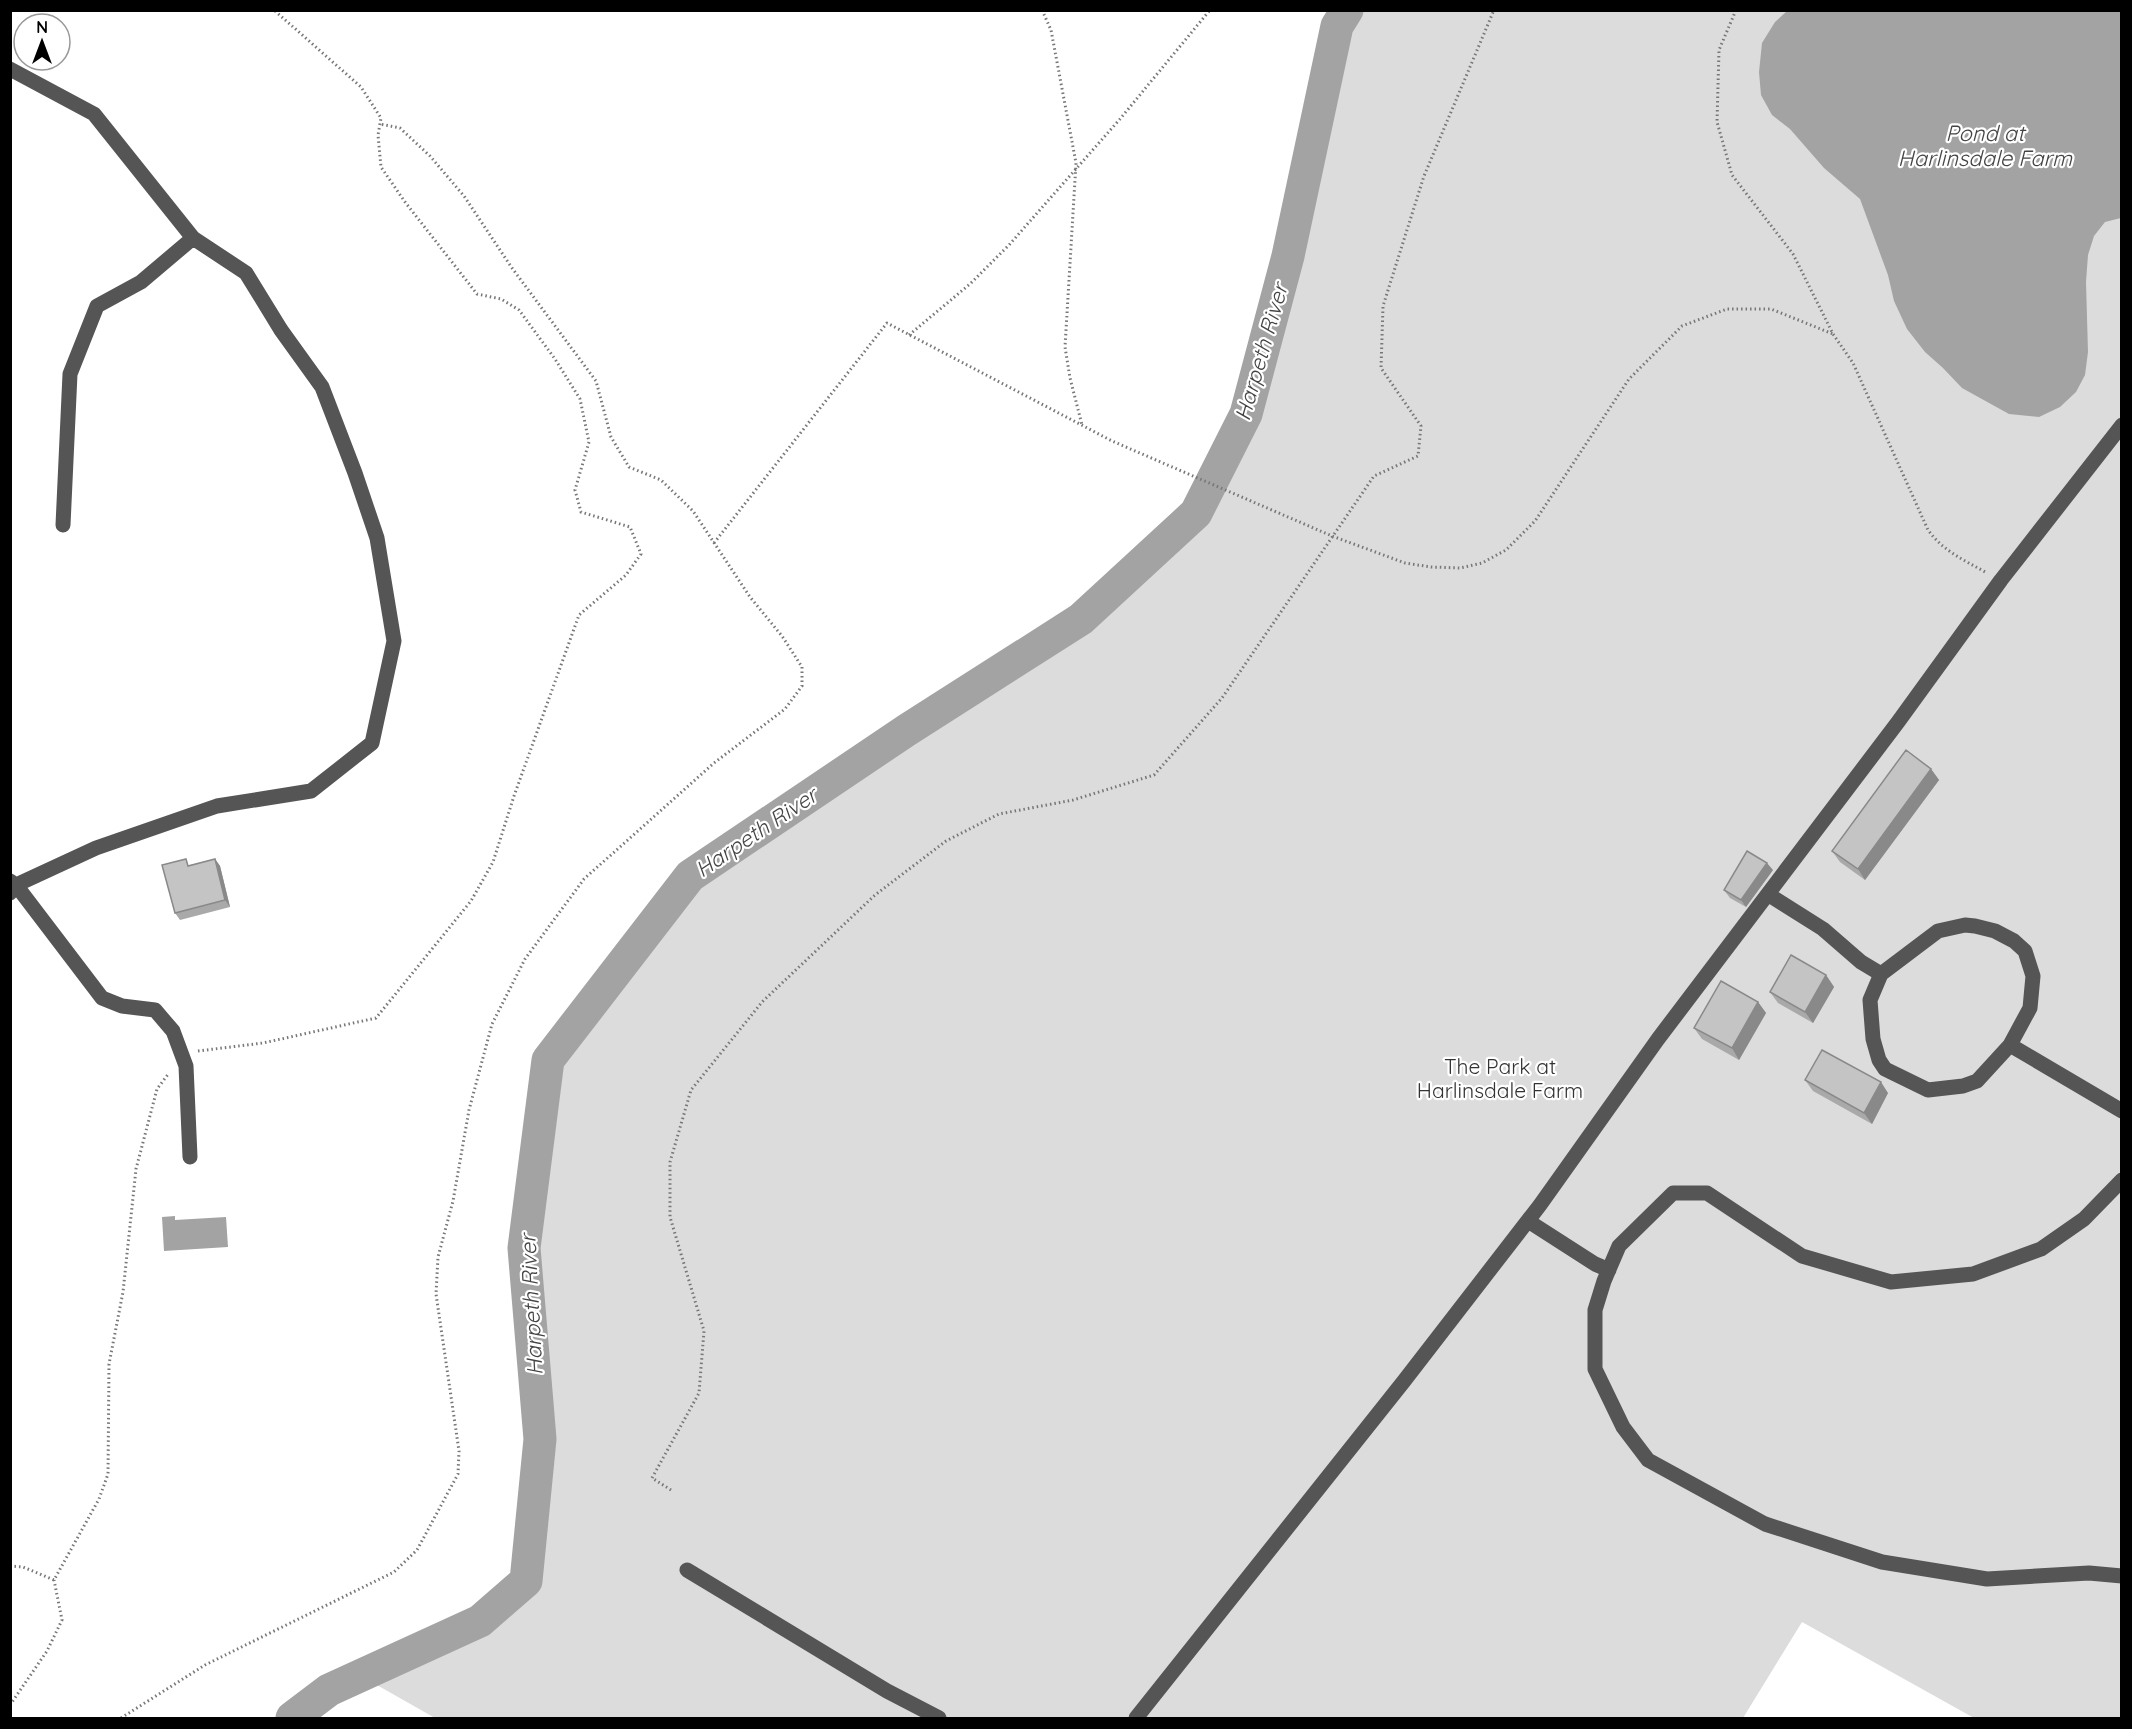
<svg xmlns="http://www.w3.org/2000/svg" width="2132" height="1729" font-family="Quicksand,sans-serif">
	<rect width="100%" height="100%" fill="#fff"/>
	<path fill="#dcdcdc" d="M1347 11H2121V1718H1974L1802 1622 1743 1718H435L361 1676 480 1621 526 1581 540 1439 524 1248 548 1060 690 876 907 730 1081 619 1196 513 1246 414 1288 256 1337 26Z"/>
	<path fill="#a3a3a3" d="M1787 11H2121V218L2105 222 2094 236 2088 255 2086 282 2088 352 2085 375 2076 392 2060 407 2039 417 2009 414 1962 388 1943 368 1925 352 1907 329 1894 301 1888 275 1860 199 1824 168 1790 129 1772 115 1761 95 1759 72 1762 43 1775 22Z
		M175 1216V1220L226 1217 228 1247 164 1251 162 1217Z"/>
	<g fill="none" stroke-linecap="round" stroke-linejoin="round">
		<path stroke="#a3a3a3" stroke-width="33" d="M292 1718 329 1690 480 1621 526 1581 540 1439 524 1248 548 1060 690 876 907 730 1081 619 1196 513 1246 414 1288 256 1337 26 1347 10"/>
		<path stroke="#777" stroke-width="3" stroke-dasharray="1.5 3" stroke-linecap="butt" d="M1042 10 1051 30 1076 163 1065 347 1070 378 1082 425
			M1736 10 1719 50 1717 122 1732 175 1793 254 1833 334 1853 363 1928 530C1943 551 1964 560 1987 573
			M909 335 970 284 1009 245 1120 119 1210 10
			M714 543 887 323 1112 441 1332 536 1405 563 1431 567 1460 568 1482 563 1506 550 1535 521 1629 379 1682 326 1727 309H1771L1833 334
			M198 1051 263 1043 376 1018 471 901 493 862 514 796 579 615 626 575 641 554 630 527 581 512 575 490 589 442 580 399 555 359 519 310 501 299 477 294 405 202 381 167 378 135 381 118 361 87 274 10
			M671 1490 652 1478 699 1393 704 1331 670 1217V1162L691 1090 762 1002 875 895 946 841 999 814 1073 800 1154 775 1222 698 1374 476 1418 456 1421 426 1381 368 1383 306 1424 176 1494 10
			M10 1566 23 1567 54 1580 99 1499 108 1474 109 1364 123 1292 136 1169 157 1089 169 1073
			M10 1705 47 1651 62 1620 54 1580
			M121 1718 205 1665 394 1572 417 1550 458 1474 459 1451 436 1294 438 1257 453 1201 469 1110 492 1024 525 959 584 879 714 763 785 709 802 686V667L782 636 750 597 693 511 661 480 629 467 611 437 596 381 512 268 464 196 430 156 400 128 380 124"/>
		<path stroke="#555" stroke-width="15" d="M10 69 94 114 193 238 246 273 281 330 322 387 355 473 377 538 394 641 372 743 311 791 217 806 96 848 16 885 10 893
			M63 525 70 374 97 306 141 282 193 238
			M10 881 16 885 102 998 122 1006 155 1010 173 1031 186 1066 190 1157
			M1769 895 1823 929 1861 962 1881 974 1870 1000 1873 1039 1879 1060 1885 1069 1928 1090 1963 1086 1977 1081 2010 1045 2030 1008 2033 976 2025 951 2014 941 1995 931 1975 926 1965 925 1938 931 1881 974
			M2010 1045 2122 1111
			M2122 1180 2084 1219 2041 1249 1973 1274 1891 1282 1802 1256 1707 1193H1673L1619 1246 1604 1281 1595 1310V1369L1623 1427 1648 1460 1765 1524 1882 1562 1987 1579 2089 1573 2122 1576
			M1528 1221 1595 1264 1609 1270
			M687 1570 887 1691 939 1718
			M1136 1718 1404 1381 1540 1205 1658 1039 1898 722 2001 580 2122 425"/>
	</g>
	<path fill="#a9a9a9" d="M1931 769 1939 780 1865 880 1840 862 1832 851Z
		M215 859 220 866 230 907 180 920 175 913 190 865Z
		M1773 870 1746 907 1730 898 1724 890Z
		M1826 975 1834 987 1813 1023 1778 1003 1770 992Z
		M1758 1002 1766 1013 1739 1060 1702 1039 1694 1028Z
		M1805 1080 1888 1093 1872 1124 1813 1091Z"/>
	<path fill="#898989" d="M1931 769 1939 780 1865 880 1858 869Z
		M215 859 220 866 230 907 225 900Z
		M1767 863 1773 870 1746 907 1741 900Z
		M1826 975 1834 987 1813 1023 1805 1012Z
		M1758 1002 1766 1013 1739 1060 1732 1048Z
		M1881 1082 1888 1093 1872 1124 1864 1113Z"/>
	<path fill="#c4c4c4" stroke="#898989" stroke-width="1.5" d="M1906 750 1931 769 1858 869 1832 851Z
		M1747 851 1767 863 1741 900 1724 890Z
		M186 859 188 866 215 859 225 900 175 913 162 865Z
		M1791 955 1826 975 1805 1012 1770 992Z
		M1721 981 1758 1002 1732 1048 1694 1028Z
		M1822 1050 1881 1082 1864 1113 1805 1080Z"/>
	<g text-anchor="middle" stroke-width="4.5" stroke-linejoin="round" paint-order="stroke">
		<g font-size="21" fill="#333" stroke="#fff">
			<text x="1500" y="1074">The Park at<tspan x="1500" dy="24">Harlinsdale Farm</tspan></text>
		</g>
		<g font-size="22" font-style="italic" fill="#444" stroke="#fff">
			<text x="1985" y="141">Pond at<tspan x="1985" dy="25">Harlinsdale Farm</tspan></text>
			<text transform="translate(1261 352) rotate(-74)" y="8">Harpeth River</text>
			<text transform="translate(756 832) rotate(-34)" y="8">Harpeth River</text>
			<text transform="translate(531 1305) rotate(-93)" y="8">Harpeth River</text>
		</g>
	</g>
	<rect width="2132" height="1729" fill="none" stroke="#000000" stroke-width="24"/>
	<g transform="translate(42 42)"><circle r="28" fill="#ffffff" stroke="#999999" stroke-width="1.5"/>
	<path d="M0-4.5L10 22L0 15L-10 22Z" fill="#000000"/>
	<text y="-9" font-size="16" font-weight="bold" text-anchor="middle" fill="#000000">N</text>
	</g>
</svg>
